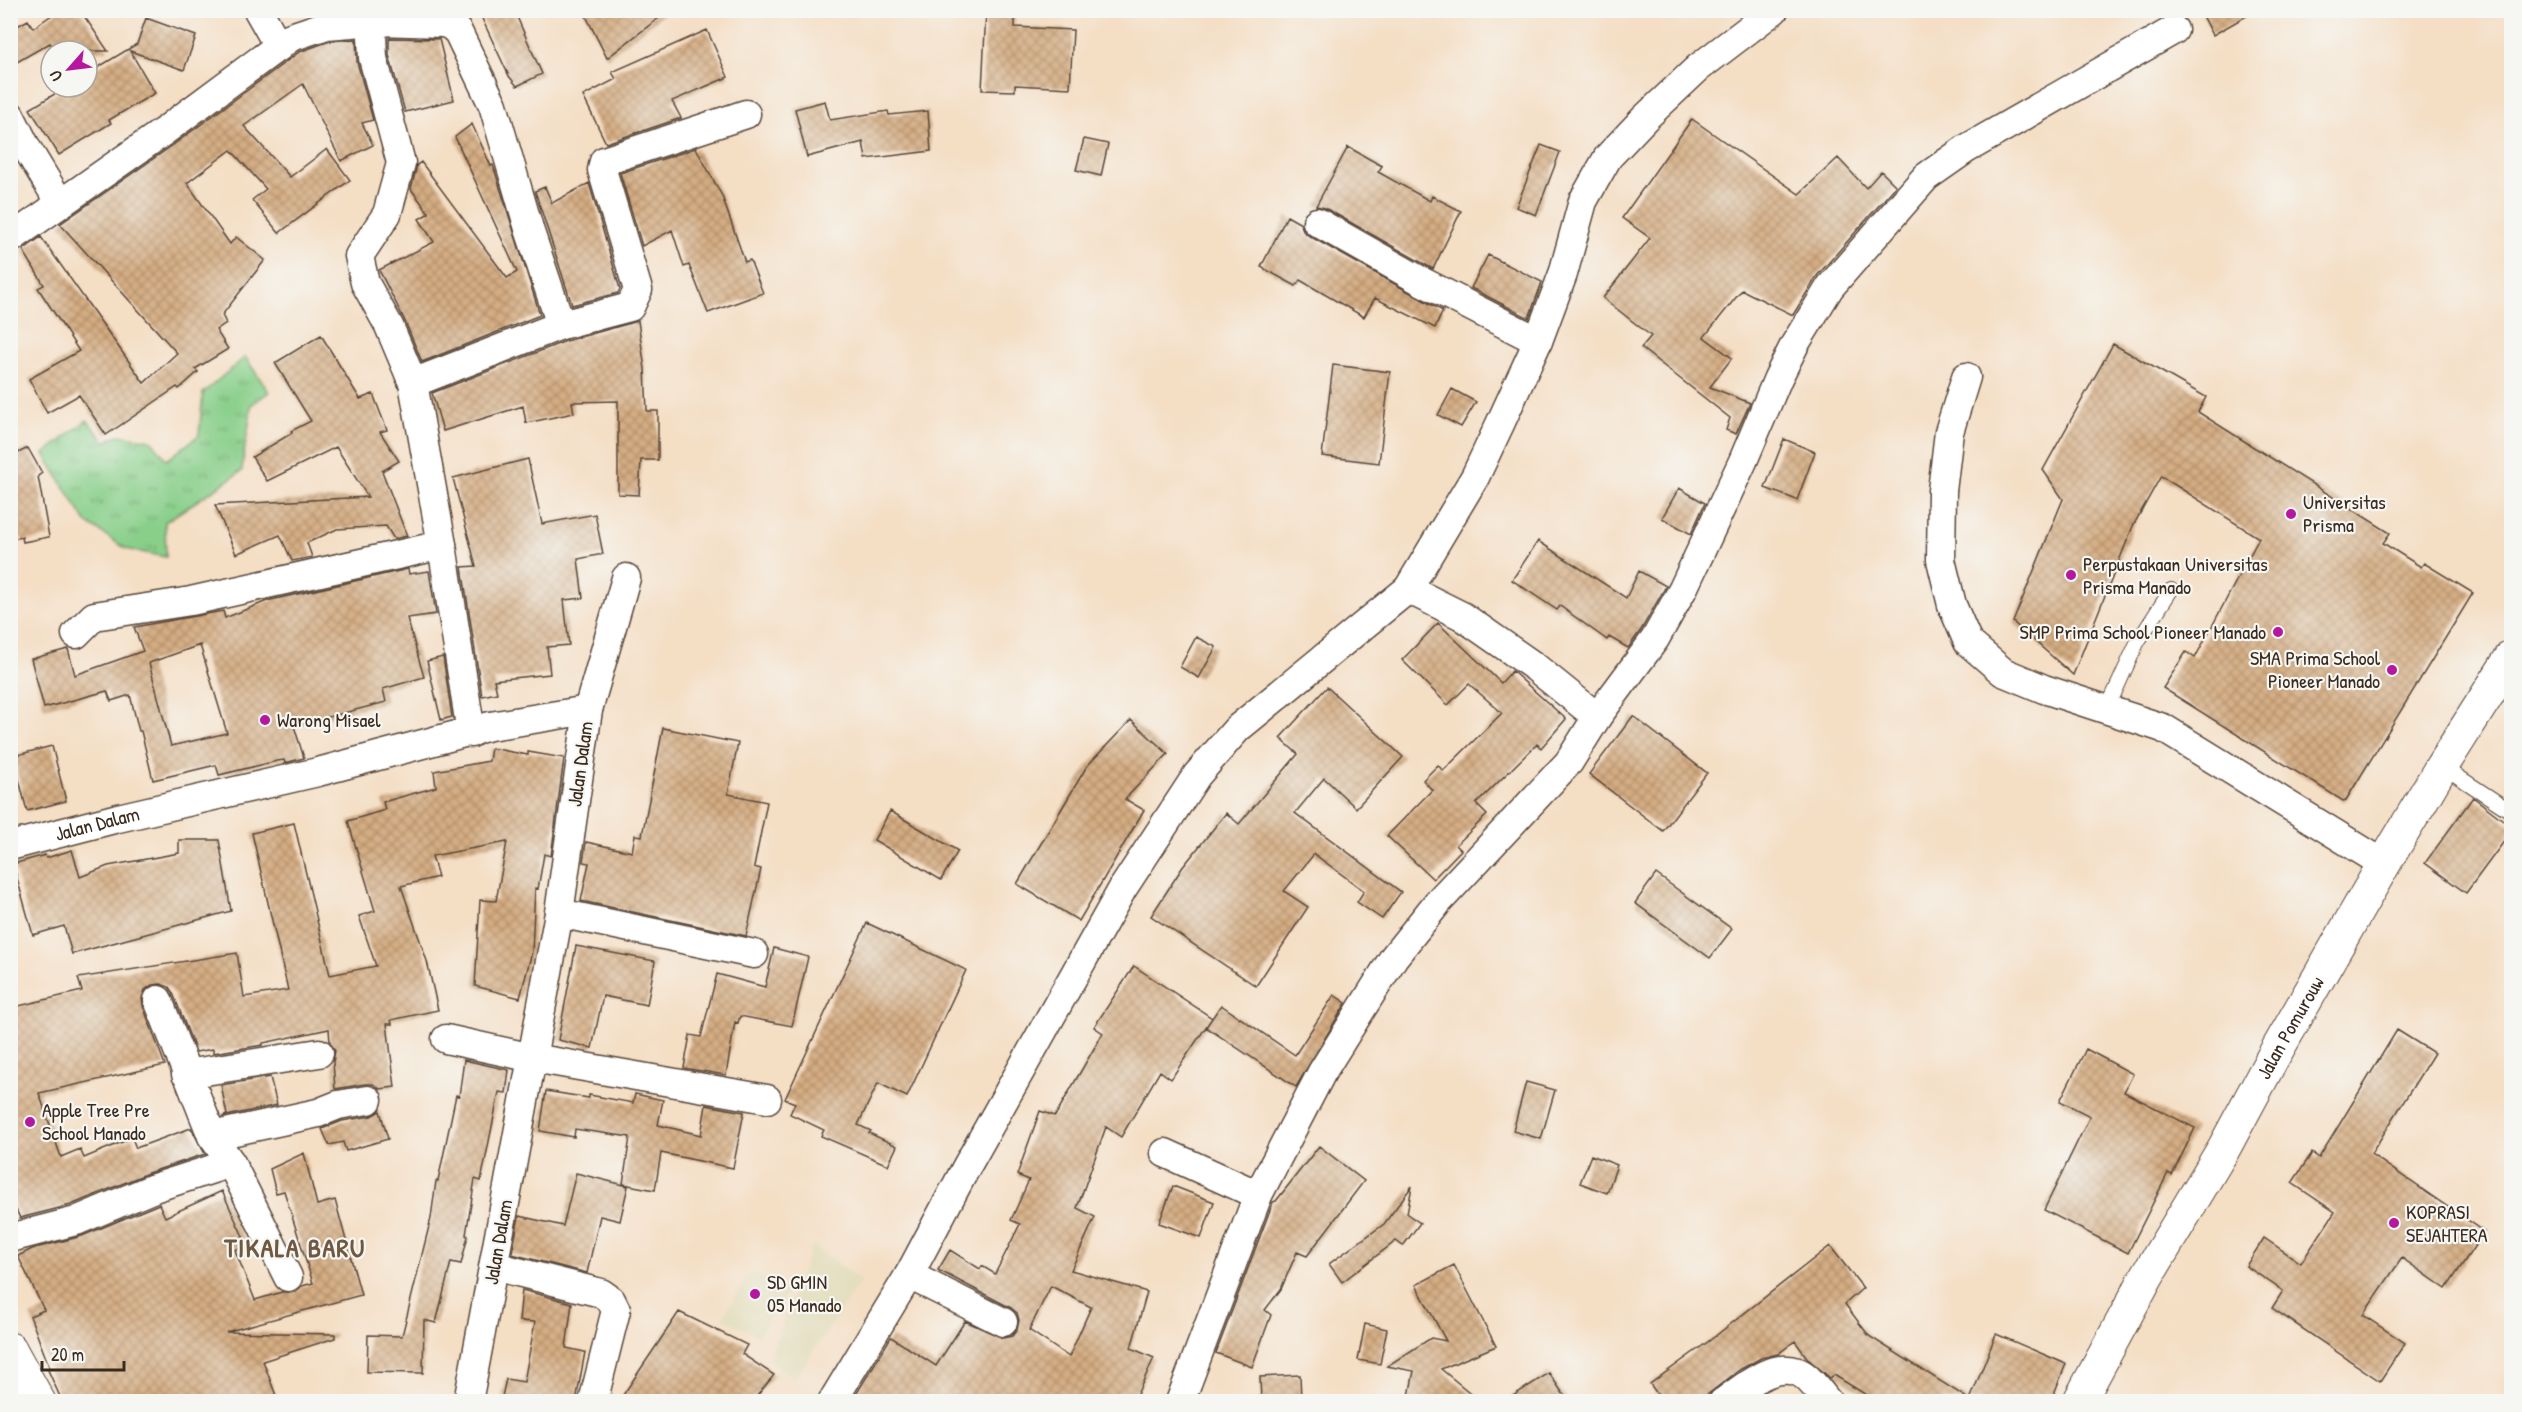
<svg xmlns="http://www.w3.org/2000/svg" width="2522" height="1412" font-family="'Patrick Hand',sans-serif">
	<defs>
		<pattern id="grass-tufts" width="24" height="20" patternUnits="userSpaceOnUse" patternTransform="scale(1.5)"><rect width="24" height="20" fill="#89cf8a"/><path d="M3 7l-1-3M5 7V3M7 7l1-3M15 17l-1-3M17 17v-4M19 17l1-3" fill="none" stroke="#71a870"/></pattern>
		<pattern id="building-cross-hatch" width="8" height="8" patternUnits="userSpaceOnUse" patternTransform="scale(1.5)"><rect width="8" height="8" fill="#d5ad83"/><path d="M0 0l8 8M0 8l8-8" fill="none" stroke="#ae8d6b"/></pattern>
	</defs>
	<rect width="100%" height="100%" fill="#f6f6f2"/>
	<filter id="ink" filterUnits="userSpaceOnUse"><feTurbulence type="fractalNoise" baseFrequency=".0167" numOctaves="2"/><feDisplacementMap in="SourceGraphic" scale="12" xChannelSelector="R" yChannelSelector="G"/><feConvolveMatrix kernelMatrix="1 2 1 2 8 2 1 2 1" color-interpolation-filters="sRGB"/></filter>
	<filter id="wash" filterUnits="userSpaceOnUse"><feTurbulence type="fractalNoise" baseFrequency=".008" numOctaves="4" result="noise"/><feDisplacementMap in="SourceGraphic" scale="24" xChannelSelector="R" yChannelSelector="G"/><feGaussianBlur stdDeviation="1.35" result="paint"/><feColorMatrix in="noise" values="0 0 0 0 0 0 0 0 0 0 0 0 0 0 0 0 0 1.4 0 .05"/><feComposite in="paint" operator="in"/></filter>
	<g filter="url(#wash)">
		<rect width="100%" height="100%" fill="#f4dec4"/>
		<path fill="#e2dcba" d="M812 1245 861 1281 795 1378 769 1360Z
			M751 1272 788 1291 758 1336 722 1318Z"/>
		<path fill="url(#grass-tufts)" stroke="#627c54" stroke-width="1.5" d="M245 357 269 392 251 405C250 428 243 448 242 471L165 522 166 557 126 549 86 522 44 454 87 420 105 442 118 435 151 440 167 460 199 435 203 393Z"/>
		<g id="blocks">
			<path fill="url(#building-cross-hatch)" fill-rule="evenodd" d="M59 10H80L108 51H56L50 43 10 66V30L28 20 33 28Z
				M478 10H514L542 74 517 86 509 76Z
				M583 10H669L607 58Z
				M986 10H1015V27L1073 30 1070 88 1015 85V91L982 90Z
				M2200 10H2257L2213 35Z
				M146 18 196 36 184 70 130 51 155 93 109 120 111 123 59 155 30 109 66 87H87V74L137 44Z
				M707 30 728 77 672 101 681 118 606 143 583 96 616 79 612 72Z
				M389 38 439 39 454 100 405 112 389 55Z
				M356 39 357 62 373 120 362 123 373 145 341 161 303 84 244 126 290 177 327 149 350 180 279 233 252 200 266 189 231 150 187 183 230 244 236 237 265 260 222 315 226 323 216 330 228 349 195 369 198 372 179 389 177 387 106 435 79 395 47 413 29 379 79 351 38 288 44 285 23 250 41 237 144 383 177 353 60 224 173 145 299 52 330 41Z
				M825 101 830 120 888 111 889 115 928 111 931 151 866 159 863 142 807 157 795 109Z
				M1692 119 1799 194 1838 158 1866 188 1881 171 1896 186 1817 276 1793 315 1742 290 1704 337 1732 358 1710 387 1750 403 1736 434 1726 430 1730 418 1641 348 1651 336 1603 298 1650 238 1622 218Z
				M472 124 491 166 493 165 540 315 422 362 404 319 379 270 434 242 419 219 429 213 411 189 417 165 421 162 507 278 517 272 455 137Z
				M1084 139 1108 144 1101 176 1076 170Z
				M1541 145 1560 152 1536 215 1516 207Z
				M1348 147 1382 166 1378 172 1430 201 1432 196 1461 211 1433 269 1325 208 1316 206Z
				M696 148 722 196 745 262 750 260 763 293 708 313 689 265 684 267 672 230 642 246 620 173Z
				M589 183 620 289 618 293 572 305 535 191 545 187 552 203Z
				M1287 216 1301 224 1303 231 1309 236 1443 311 1435 328 1375 298 1364 317 1300 280 1296 286 1261 267Z
				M1488 255 1542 282 1529 318 1471 288Z
				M638 321 645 369 647 411H658V460H641L639 495 618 494V401L572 402 574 413 526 423 523 406 443 431 432 393 566 341Z
				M321 335 360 399 373 394 387 430 380 432 399 461 382 471 407 536 394 539 386 526 337 529 307 543 312 557 292 561 280 535 236 554 215 505 368 497 336 447 267 481 252 457 292 433 291 431 311 421 275 363Z
				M2113 344 2206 397 2198 412 2390 533 2383 543 2421 567 2424 563 2473 593 2346 800 2343 801 2163 688 2186 652 2195 658 2259 538 2161 476 2133 526 2073 675 2013 622 2063 499 2043 470Z
				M1333 365 1390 372 1379 463 1322 456Z
				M1452 389 1476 402 1461 427 1438 415Z
				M1784 439 1815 452 1797 500 1765 488Z
				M28 448 42 473 38 476 49 537 23 542 22 537 10 539V457Z
				M528 459 542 524 595 514 603 554 578 559 583 598 564 600 569 645 547 647 550 674 494 680 497 693 482 696 462 567 476 566 453 478Z
				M1679 488 1705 503 1691 534 1662 518Z
				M1538 541 1626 598 1639 571 1666 586 1641 630 1628 648 1609 637 1607 640 1560 606 1557 610 1512 580Z
				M408 569 409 574 429 571 436 614 407 618 424 677 383 689 386 702 294 726 304 758 285 763 284 760 277 761 219 775 216 765 153 780 141 731H139L130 695 111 701 107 691 44 708 31 659 68 649 75 675 143 651 134 627 223 611 225 618 267 601ZM200 645 227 733 171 746 149 663Z
				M1438 623 1501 683 1512 671 1566 719 1541 748 1537 744 1476 804 1487 815 1456 845 1461 850 1433 879 1387 836 1432 790 1423 780 1438 765 1443 771 1502 713 1469 684 1448 705 1402 660Z
				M1196 637 1216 647 1199 678 1180 667Z
				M443 657 452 717 441 720 427 661Z
				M1327 687 1403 757 1356 808 1324 778 1295 813 1401 892 1382 919 1357 902 1364 891 1314 854 1284 891 1308 907 1256 986 1151 916 1182 868 1226 813 1239 824 1298 754 1280 738Z
				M1633 716 1707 773 1663 831 1589 774Z
				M1131 720 1168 754 1125 799 1144 810 1079 921 1017 884 1087 766Z
				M663 728 738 743 728 794 767 802 754 867 761 869 746 936 581 901 589 863 583 862 586 842 632 852 635 835 642 836Z
				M52 746 66 801 27 811 13 756Z
				M491 748 528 755V752L564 758 551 856 544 854 538 889 535 888 532 952 520 998 475 986 480 900 496 901 507 842 432 856 438 877 401 886 427 961 438 1010 391 1020 392 1024H387L395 1087 380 1089 373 1084H365L335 1089 333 1062 335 1051 330 1042 329 1029 263 1043V1045L213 1053V1049L196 1052 173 993 169 987 161 984 152 985 145 990 142 998 143 1006 165 1065 39 1093 61 1157 80 1149 84 1158 132 1138 136 1148 191 1128 205 1154 148 1173 71 1205 20 1218 10 1197V1008L82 991 78 978 237 953 244 997 288 990 252 833 294 823 330 975 376 966 359 916 375 911 348 821 385 810 383 802 436 787 434 771 489 761Z
				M2473 797 2511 826V832L2466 893 2425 863Z
				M890 811 958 851 941 880 874 840Z
				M179 840H219L231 911 72 954 64 926 33 935 13 864 45 855 46 858 72 850 80 877 108 866 179 853Z
				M1656 874 1732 929 1710 958 1635 903Z
				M867 923 966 970 907 1097 878 1083 858 1125 871 1131 869 1133 897 1146 888 1165 821 1136 824 1130 790 1114 795 1103 785 1099Z
				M576 946 655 961 647 1005 603 996 592 1048 558 1040Z
				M774 948 808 957 792 1026 740 1016 738 1023 735 1022 726 1075 684 1068 690 1035 701 1037 717 974 765 987Z
				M1134 966 1212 1018 1171 1079 1160 1071 1121 1137 1106 1127 1077 1208 1095 1217 1071 1270 1147 1292 1131 1348 1154 1358 1134 1401H852L891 1337 936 1366 965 1321 1003 1338 1012 1336 1017 1330 1019 1320 1017 1313 1011 1308 938 1270 950 1250 980 1269 982 1266 995 1274 1020 1224 1011 1220 1029 1180 1017 1175 1040 1111 1055 1116 1103 1033 1094 1027ZM1051 1286 1091 1307 1069 1357 1029 1330Z
				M1334 995 1346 1003 1296 1087 1206 1027 1221 1005 1295 1055Z
				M2397 1030 2434 1053 2371 1154 2484 1232 2446 1289 2402 1258 2363 1315 2405 1343 2380 1381 2272 1308 2283 1291 2246 1266 2264 1238 2301 1263 2335 1212 2292 1183 2312 1153 2319 1158Z
				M2086 1049 2133 1074 2124 1092 2195 1128 2172 1175 2168 1173 2128 1253 2044 1210 2090 1116 2060 1101Z
				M464 1060 509 1070 506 1093 499 1092 481 1181 475 1179 466 1235 468 1236 461 1264 451 1262 436 1323 424 1320 423 1373 367 1372 368 1335 402 1336 431 1218 436 1181H438L456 1095 459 1096Z
				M270 1077 277 1105 222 1117 227 1115 221 1085Z
				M1526 1082 1555 1090 1541 1139 1513 1131Z
				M546 1091 589 1098V1095L633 1103 635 1094 663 1100 658 1125 701 1135 706 1105 744 1112 733 1168 661 1153 655 1190 623 1184 630 1137 575 1129 574 1137 540 1131Z
				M380 1111 388 1139 346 1151 343 1142 329 1145 322 1129 342 1121 371 1116Z
				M1319 1146 1364 1181 1307 1256 1297 1252 1281 1289 1265 1310 1271 1315 1252 1367 1216 1353 1273 1202 1276 1201Z
				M304 1153 317 1205 335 1200 361 1295 226 1332 335 1334V1338L263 1361 278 1401H62L48 1370 50 1369 30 1316 44 1310 18 1256 32 1249 82 1236 159 1204 165 1217 222 1191 247 1245 235 1250 255 1300 282 1292H295L302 1286 313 1283 284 1191 276 1193 270 1169Z
				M1591 1155 1617 1165 1607 1193 1580 1183Z
				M576 1173 628 1186 620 1221 600 1216 587 1273 512 1254 519 1216 563 1226Z
				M1173 1186 1214 1202 1201 1238 1159 1223Z
				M1412 1186 1407 1214 1420 1223 1403 1246 1396 1241 1342 1282 1329 1264 1384 1224Z
				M1830 1246 1863 1288 1845 1304 1869 1336 1970 1400 1996 1334 2066 1364 2051 1401H1876L1834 1375 1830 1378 1808 1359 1795 1341 1778 1354 1761 1358 1741 1369 1699 1401H1662L1650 1384 1709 1341Z
				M1454 1265 1496 1346 1441 1369 1480 1401H1408L1414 1371 1387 1366 1431 1338 1446 1341 1416 1285Z
				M522 1290 572 1303 566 1348 585 1352 576 1401H501L506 1379 524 1382 535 1322 519 1321Z
				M679 1312 747 1345 742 1354 774 1375 753 1401H619Z
				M1365 1324 1387 1329 1380 1364 1358 1360Z
				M1549 1373 1568 1401H1505Z
				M1300 1375 1301 1401H1261L1260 1377Z"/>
		</g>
	</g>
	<g filter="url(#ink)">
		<use href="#blocks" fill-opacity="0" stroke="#574537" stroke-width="1.5"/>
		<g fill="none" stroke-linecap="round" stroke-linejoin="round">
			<g stroke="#574537" stroke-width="16">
				<path id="lane" d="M2107 709 2137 643 2171 590
					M2442 766 2512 812"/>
			</g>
			<g stroke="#574537" stroke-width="31">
				<g id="street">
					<path d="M258 10 279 47"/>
					<path d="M376 21 372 36 373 58 401 163 387 214 359 256 365 283 389 326 413 383 442 545 471 733"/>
					<path d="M10 115 26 147 60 203"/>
					<path d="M1317 222 1423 282 1538 341"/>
					<path d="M10 239 163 132 291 37 327 25 376 21 443 23 450 25 458 32 493 105 530 232 561 325"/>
					<path d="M1966 377 1949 432 1942 491 1941 560 1952 605 1968 642 2003 672 2044 689 2163 728 2384 864"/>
					<path d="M413 383 561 325 630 307 638 290 602 170 604 161 746 114"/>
					<path d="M1408 589 1475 477 1500 424 1538 341 1563 274 1583 201 1608 157 1645 118 1698 68 1774 10"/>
					<path d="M76 634 94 616 191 601 442 545"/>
					<path d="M588 710 626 578"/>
					<path d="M1597 717 1655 639 1683 589 1743 461 1778 378 1795 344 1830 287 1926 177 1966 149 2174 30"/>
					<path id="s1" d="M10 846 118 818 318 772 490 726 588 710 559 913 468 1402"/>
					<path d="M559 913 754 954"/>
					<path d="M158 1000 212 1136 231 1163 288 1277"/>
					<path d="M446 1039 533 1058 767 1099"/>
					<path d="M186 1074 319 1053"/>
					<path d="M212 1136 318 1113 338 1105 368 1100"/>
					<path d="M1165 1153 1258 1195"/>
					<path d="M10 1238 76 1221 154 1188 231 1163"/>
					<path d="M494 1266 601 1293 611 1300 616 1310 593 1402"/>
					<path d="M909 1275 1003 1322"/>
					<path d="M832 1402 909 1275 967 1166 1123 888 1197 775 1237 729 1408 589 1462 616 1535 667 1597 717 1569 762 1438 902 1394 957 1322 1072 1258 1195 1180 1402"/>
					<path d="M1723 1402C1745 1387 1771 1362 1798 1372 1809 1376 1820 1393 1828 1402"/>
				</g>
			</g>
			<g stroke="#574537" stroke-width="35">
				<g id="secondary">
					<path d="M10 1349 39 1402"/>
					<path id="s2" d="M2079 1402 2147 1276 2224 1148 2273 1057 2384 864 2442 766 2512 656"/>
				</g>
			</g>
			<use href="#lane" stroke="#fff" stroke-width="14"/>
			<use href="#street" stroke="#fff" stroke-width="28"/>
			<use href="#secondary" stroke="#fff" stroke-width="33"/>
		</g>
	</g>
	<g fill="#b5179e" stroke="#f6f6f2" stroke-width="2">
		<circle cx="2291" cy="514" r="6"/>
		<circle cx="2071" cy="575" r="6"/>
		<circle cx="2278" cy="632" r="6"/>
		<circle cx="2392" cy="670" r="6"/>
		<circle cx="265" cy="720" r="6"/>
		<circle cx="30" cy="1122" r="6"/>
		<circle cx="2394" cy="1223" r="6"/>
		<circle cx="755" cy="1294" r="6"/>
	</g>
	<g text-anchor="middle" stroke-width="4.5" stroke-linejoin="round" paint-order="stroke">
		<g font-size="20" fill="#3b2a1e" stroke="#f6f6f2" text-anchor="start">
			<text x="2303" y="509">Universitas<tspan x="2303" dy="23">Prisma</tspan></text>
			<text x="2083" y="571">Perpustakaan Universitas<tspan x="2083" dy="23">Prisma Manado</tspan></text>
			<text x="2266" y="639" text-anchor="end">SMP Prima School Pioneer Manado</text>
			<text x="2380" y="665" text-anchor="end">SMA Prima School<tspan x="2380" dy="23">Pioneer Manado</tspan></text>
			<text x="277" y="727">Warong Misael</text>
			<text x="42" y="1117">Apple Tree Pre<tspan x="42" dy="23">School Manado</tspan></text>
			<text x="2406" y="1219">KOPRASI<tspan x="2406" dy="23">SEJAHTERA</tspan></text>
			<text x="767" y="1289">SD GMIN<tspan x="767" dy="23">05 Manado</tspan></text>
		</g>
		<g font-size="20" fill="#3b2a1e" stroke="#f6f6f2">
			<text transform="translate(580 764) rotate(-82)" y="7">Jalan Dalam</text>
			<text dy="7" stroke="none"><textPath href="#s1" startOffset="90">Jalan Dalam</textPath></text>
			<text dy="7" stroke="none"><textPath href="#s2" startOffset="430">Jalan Pomurouw</textPath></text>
			<text transform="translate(498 1242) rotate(-80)" y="7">Jalan Dalam</text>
		</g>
		<g font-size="26" font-weight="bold" letter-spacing="1.5" fill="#715841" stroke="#f6f6f2">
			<text x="295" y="1257">TIKALA BARU</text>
		</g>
	</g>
	<rect width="2522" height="1412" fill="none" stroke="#f6f6f2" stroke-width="36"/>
	<g transform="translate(69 69) rotate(242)"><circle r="28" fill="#f6f6f2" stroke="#aba49d" stroke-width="1.5"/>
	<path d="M0-4.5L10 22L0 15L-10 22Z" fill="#b5179e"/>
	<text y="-9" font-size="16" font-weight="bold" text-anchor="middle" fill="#3b2a1e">U</text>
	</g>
	<path d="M42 1361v9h82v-9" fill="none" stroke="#3b2a1e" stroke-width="3"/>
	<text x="51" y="1361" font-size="18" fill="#3b2a1e" stroke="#f6f6f2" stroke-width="4.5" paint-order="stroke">20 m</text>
</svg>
